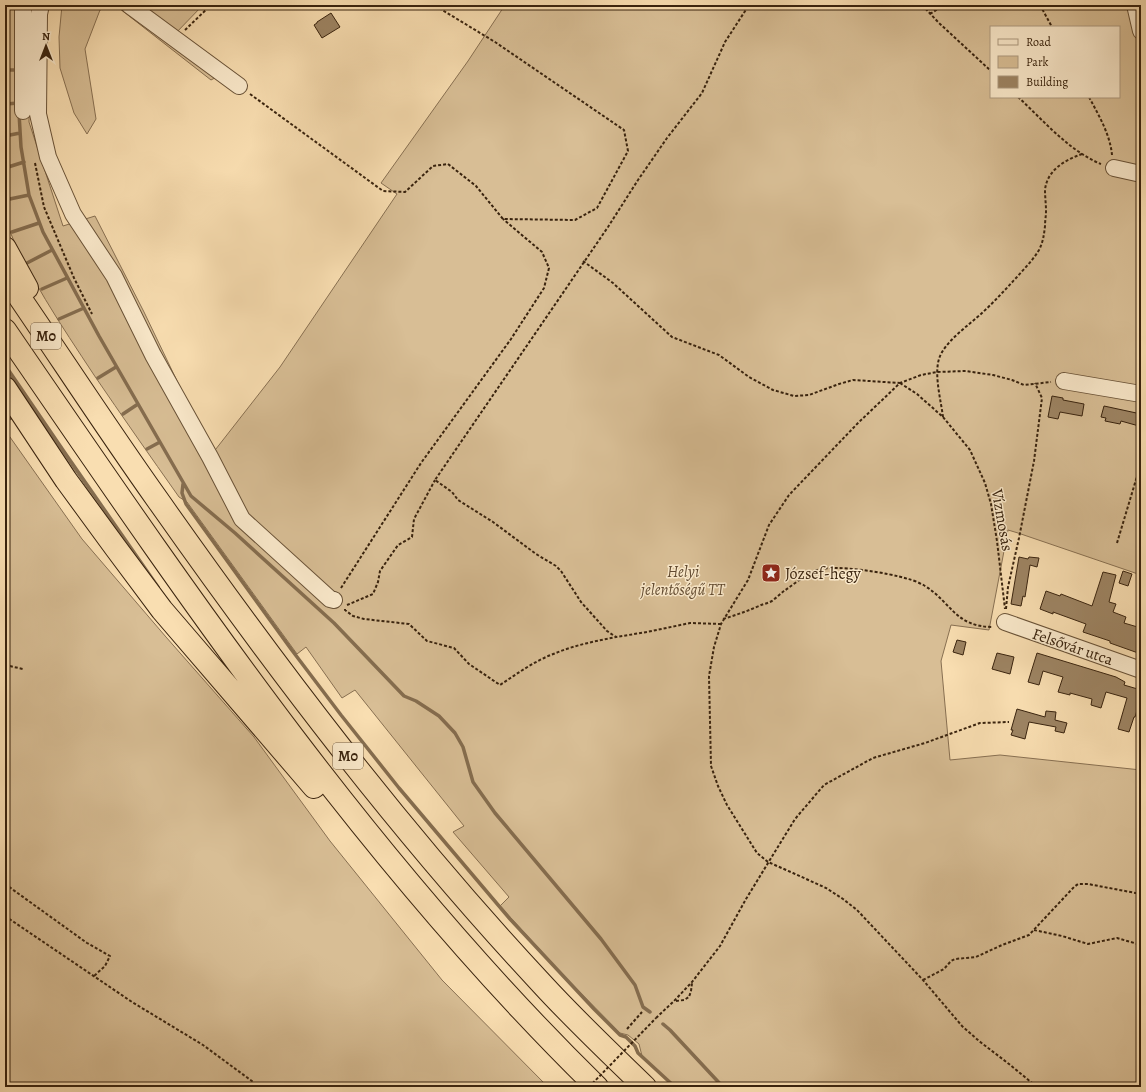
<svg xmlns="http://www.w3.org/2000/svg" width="1146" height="1092" font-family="Alegreya,serif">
	<rect width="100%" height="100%" fill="#f9deb1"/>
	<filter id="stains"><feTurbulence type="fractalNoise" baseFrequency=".005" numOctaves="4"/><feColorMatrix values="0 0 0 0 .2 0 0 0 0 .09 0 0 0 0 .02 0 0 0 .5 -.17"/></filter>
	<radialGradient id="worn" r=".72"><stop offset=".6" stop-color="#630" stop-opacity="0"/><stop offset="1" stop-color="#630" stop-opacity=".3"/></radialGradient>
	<path fill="#d8be95" stroke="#887052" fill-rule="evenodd" d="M5 5H31L29 122 63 226 95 216 144 312 212 454 280 367 397 194 381 183 468 61 503 8 500 5H1131L1141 42V575L1018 533 1008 530 989 630 951 625 941 661 950 760 1000 755 1141 770V1087H676L642 1056 639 1044 628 1035 620 1033 564 976 500 906 509 897 453 832 464 826 355 690 342 698 306 647 297 654 187 502 179 497C150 456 122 416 94 375 61 325 27 275 5 220ZM991 27H1119V97H991Z
		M62 5H110L100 10 85 49 96 119 87 134 74 113 60 68 59 37Z
		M115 5H128L137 11 143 5H203L173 36 222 74 211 80Z
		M5 368 104 513 139 560 130 553 5 378Z
		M5 430 82 539 166 637 254 737 330 841 442 980 548 1087H5Z"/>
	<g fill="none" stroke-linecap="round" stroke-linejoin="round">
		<path stroke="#856d4f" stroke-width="3.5" d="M5 70H17
			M5 104 19 103
			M19 113 21 147 29 195 43 232 99 336 191 496 235 533 334 623 404 696 416 701 439 716 455 733 463 747 473 782 495 813 601 939 635 985 643 1007 650 1012
			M5 136 20 133
			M5 168 24 162
			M5 200 29 195
			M12 232 39 223
			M27 263 52 250
			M42 289 67 278
			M59 319 84 308
			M5 365 65 453 158 587
			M98 378 116 367
			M123 414 138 404
			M5 421 13 417
			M147 449 160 442
			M183 484 182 493 186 504 291 649 341 715 399 788 510 919 594 1009 620 1035 626 1037 635 1046 638 1053 675 1087
			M663 1024 670 1030 723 1087"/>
	</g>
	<path fill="#9d8463" stroke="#39230e" d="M331 13 340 27 322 38 314 25 317 23V22Z
		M1052 396 1063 398V400L1084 404 1082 416 1060 412 1058 419 1048 417Z
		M1104 406 1141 414 1139 426 1121 421 1120 424 1105 421 1106 418 1101 417Z
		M1019 557 1028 559 1029 557 1039 558 1037 567 1030 565 1025 597 1023 596 1021 606 1011 604Z
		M1123 571 1132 574 1128 586 1119 583Z
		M1103 572 1116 575 1109 602 1116 604 1113 612 1126 617 1124 623 1141 628V654L1110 643V641L1083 632 1086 624 1053 612V614L1040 609 1046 591 1060 596 1061 594 1092 606Z
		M957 640 966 642 963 655 953 652Z
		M997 653 1014 657 1010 674 992 669Z
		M1037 653 1116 677 1125 682 1124 685 1141 690V708L1138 707 1135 717H1134L1129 732 1118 729 1127 698 1106 692 1101 708 1091 705 1092 699 1070 693V695L1058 692 1063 677 1043 671 1039 685 1028 682Z
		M1017 709 1045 717 1046 711 1056 712 1055 720 1067 723 1064 733 1055 731 1056 727 1029 722 1025 739 1011 735 1013 730H1011Z"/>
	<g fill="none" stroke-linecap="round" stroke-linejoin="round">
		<g stroke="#695237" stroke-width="18">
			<path id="minor" d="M23 5V111
				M41 5 39 14 38 114 48 157 73 214 114 276 153 355 210 457 242 519 330 599 334 600
				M129 5 239 86
				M1135 5 1141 31
				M1114 168 1141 174
				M1064 381 1141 394
				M1005 622 1141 670"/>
		</g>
		<g stroke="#39230e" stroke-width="24">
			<path id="highway" d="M5 248 27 288
				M5 276C56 350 105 426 157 499 276 668 401 833 542 984 575 1020 610 1053 645 1087
				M5 330C186 594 367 862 597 1087
				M5 388 66 480 115 547 162 610 314 787"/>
		</g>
		<path stroke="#39230e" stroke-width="2" stroke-dasharray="3 2" stroke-linecap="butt" d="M922 5 939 23 991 71
			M1040 5 1052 27
			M930 14 944 5
			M185 30 211 5
			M250 94 383 191 405 192 433 166 448 164 476 186 503 219 575 220 597 208 628 151 624 130 495 42 434 5
			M1018 97C1043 120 1069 151 1101 164
			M1089 97C1099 116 1110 134 1112 155
			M35 163 44 207 74 278 92 314
			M583 261 613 283 672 337 719 355 749 377 773 390 794 396 809 395 839 384 853 380 900 383
			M900 383 917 394 943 417 970 450 985 483 991 504 997 541 1005 609
			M943 417C941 401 934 375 939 359 944 342 969 325 982 313 994 302 1005 290 1016 278 1024 269 1033 260 1039 250 1043 242 1044 235 1045 226 1045 221 1046 216 1046 211 1046 204 1045 197 1045 190 1047 170 1065 160 1082 154
			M1117 543 1141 463
			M341 588 421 463 511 339 544 288 549 268 542 252 503 219
			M347 605 373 594 378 582 380 571 398 545 412 537 414 519 435 480
			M345 609V610L353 616 364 619 409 624 427 641 454 648 469 664 500 685C518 673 536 660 556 653 575 645 596 641 616 637
			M1006 609 1008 587 1019 538 1034 461 1042 398 1035 383
			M723 619C736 615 748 611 761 605 764 604 768 603 772 601 776 598 780 594 784 591 794 584 805 575 817 570 834 564 890 573 908 579 913 580 920 583 925 586 951 602 955 627 993 627
			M721 624 690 623 647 632 616 637 607 631 581 602 561 571 556 566 536 554 493 522 458 500 452 492 435 480 608 227 638 180 667 138 702 93 725 42 749 5
			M5 665 23 669
			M5 884 87 943 110 956 105 966 94 976
			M5 916 132 1002 203 1045 260 1087
			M1034 930 1062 936 1088 944 1117 938 1141 945
			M923 980 944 969 951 961 955 959 976 957 1002 945 1029 935 1074 887 1078 884H1088L1141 894
			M676 1001 684 1000 689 997 691 991 692 983
			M656 1018 674 1001 692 982 720 946 746 899 795 819 824 785 873 758 925 743 980 723 1009 722
			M627 1029 642 1012
			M1037 1087 1009 1064 979 1041 962 1026 923 980 857 910 843 899 826 888 793 873 768 862 757 853 727 805 718 786 711 766 709 676 714 647 721 624 748 580 769 525 789 495 858 423 900 383 921 375 937 372 966 371 993 375 1012 380 1024 385 1051 382"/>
		<use href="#minor" stroke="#fbeacc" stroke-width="16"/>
		<use href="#highway" stroke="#f9deb1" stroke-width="22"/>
		<path stroke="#39230e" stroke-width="2" stroke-dasharray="3 2" stroke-linecap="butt" d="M589 1087 656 1018"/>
	</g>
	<defs>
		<g id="sight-square" transform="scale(1)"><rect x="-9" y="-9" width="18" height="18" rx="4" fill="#8f2418" stroke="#fbeacc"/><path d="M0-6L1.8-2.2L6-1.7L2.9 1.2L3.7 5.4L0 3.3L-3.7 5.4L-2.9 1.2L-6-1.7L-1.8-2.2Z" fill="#fff"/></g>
	</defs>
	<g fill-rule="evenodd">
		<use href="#sight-square" x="771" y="573"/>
	</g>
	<g text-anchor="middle" stroke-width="3" stroke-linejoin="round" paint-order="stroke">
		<g fill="#fbeacc" stroke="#735f47" stroke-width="1">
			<rect x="31" y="323" width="30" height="26" rx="3"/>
			<rect x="333" y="743" width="30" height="26" rx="3"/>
		</g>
		<g font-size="15" font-weight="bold" fill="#39230e">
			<text x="46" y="341">M0</text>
			<text x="348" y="761">M0</text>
		</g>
		<g font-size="16" fill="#39230e" stroke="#fbeacc">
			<text transform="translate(1003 520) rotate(80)" y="6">Vízmosás</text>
			<text transform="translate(1073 646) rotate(19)" y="6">Felsővár utca</text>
		</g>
		<g font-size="16" font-style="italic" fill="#614a30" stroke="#fbeacc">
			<text x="683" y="577">Helyi<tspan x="683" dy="18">jelentőségű TT</tspan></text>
		</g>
		<g font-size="16" fill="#39230e" stroke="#fbeacc" text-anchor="start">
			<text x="785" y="579">József-hegy</text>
		</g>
	</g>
	<rect width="1146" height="1092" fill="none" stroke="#f9deb1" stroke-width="20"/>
	<rect x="6" y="6" width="1134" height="1080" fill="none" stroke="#39230e" stroke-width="2"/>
	<rect x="10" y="10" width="1126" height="1072" fill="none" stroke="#39230e"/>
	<rect x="990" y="26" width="130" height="72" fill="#fbeacc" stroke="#ad9a80"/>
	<rect x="998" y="39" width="20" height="6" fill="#fbeacc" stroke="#ad9a80"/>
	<text x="1026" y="46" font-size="12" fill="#39230e">Road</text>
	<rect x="998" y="56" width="20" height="12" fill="#d8be95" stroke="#ad9a80"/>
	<text x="1026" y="66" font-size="12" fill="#39230e">Park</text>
	<rect x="998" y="76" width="20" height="12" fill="#9d8463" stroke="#ad9a80"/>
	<text x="1026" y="86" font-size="12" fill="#39230e">Building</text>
	<g transform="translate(46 46)" stroke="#fbeacc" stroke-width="3" paint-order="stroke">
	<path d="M0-3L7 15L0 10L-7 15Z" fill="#39230e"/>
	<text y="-6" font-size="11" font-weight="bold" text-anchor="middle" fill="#39230e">N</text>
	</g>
	<rect width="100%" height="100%" filter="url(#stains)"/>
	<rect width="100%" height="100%" fill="url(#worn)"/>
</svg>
